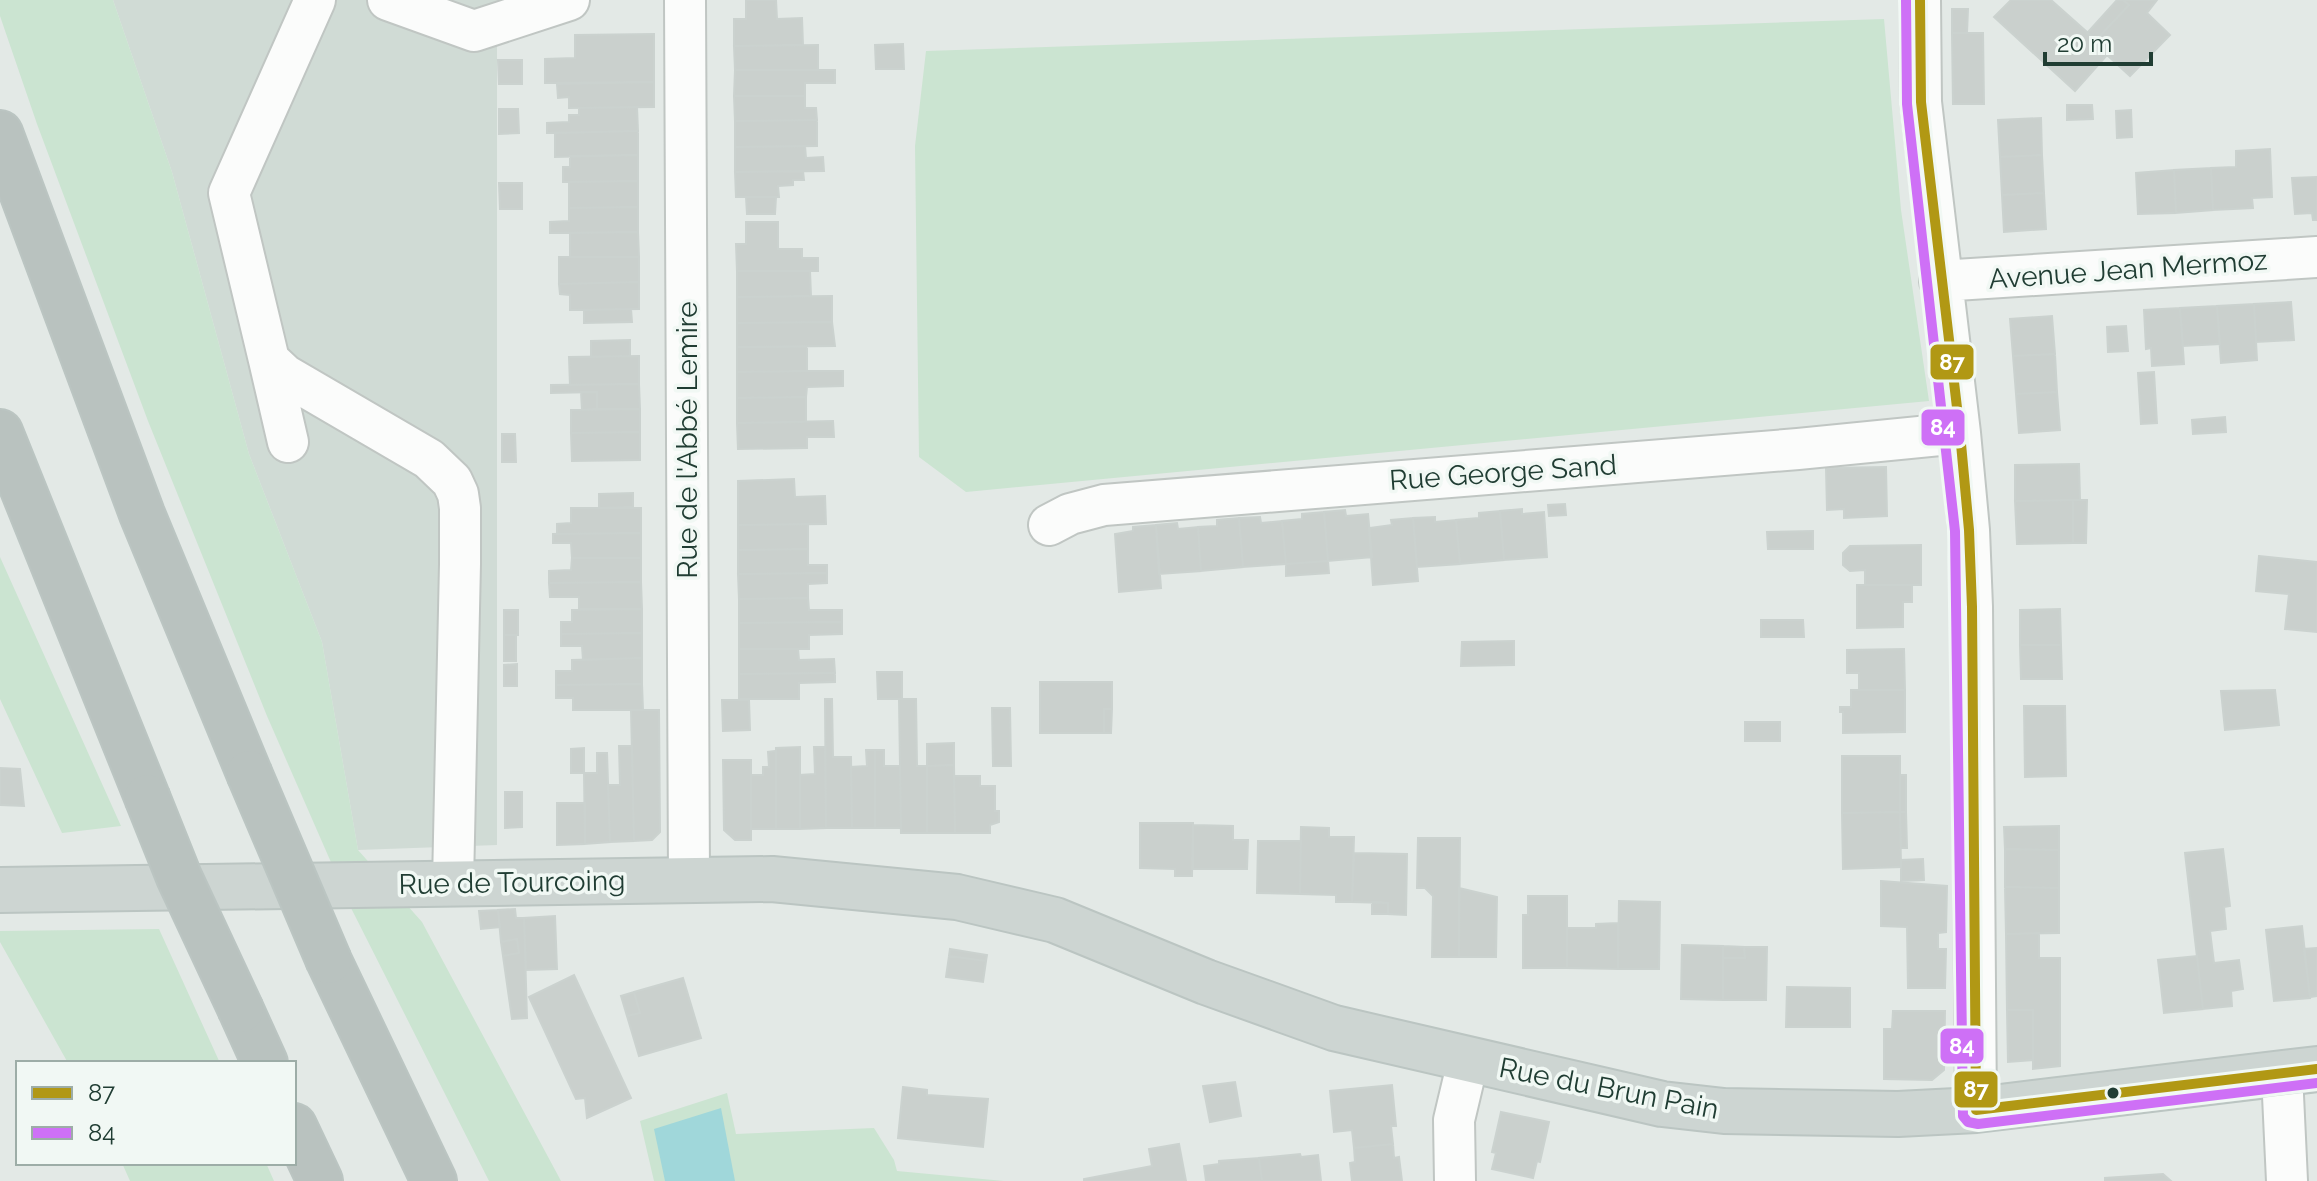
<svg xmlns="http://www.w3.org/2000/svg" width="2317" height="1181" font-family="Raleway,sans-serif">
	<rect width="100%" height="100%" fill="#e3e9e6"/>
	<path fill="#d0dbd5" d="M113 0H518L497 7V845L358 850 322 642 249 454 172 172Z"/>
	<path fill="#cbe4d1" d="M0 0H113L172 172 249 454 322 642 358 850 422 922 561 1181H489L351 908 267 716 148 421 37 124 0 16Z
		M1884 19 1901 210 1929 401 966 492 919 457 915 146 926 51Z
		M0 557 121 826 62 833 0 699Z
		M159 929 220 1063H68L0 942V931Z
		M727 1093 736 1134 874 1128 894 1160 897 1171 1004 1181H654L640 1121Z
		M122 1163H266L274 1181H130Z"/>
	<path fill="#a0d7da" d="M721 1108 735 1181H665L654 1129Z"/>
	<path fill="#cad0cd" stroke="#cbd2cf" stroke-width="2" d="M746 0H776L777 19 802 18 803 45 734 46V19H746Z
		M2011 0H2051L2096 40 2129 5 2123 0H2157L2147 13 2170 35 2130 76 2107 55 2075 91 1994 17Z
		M2117 0H2123L2129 5 2096 40 2087 33Z
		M1952 9H1968L1967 33H1952Z
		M1952 33H1983L1984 104H1953Z
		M654 34V82L545 83V59L575 58V35Z
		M903 44 904 69H876L875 45Z
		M818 45V70H735L734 46Z
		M498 60H522V84H499Z
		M735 70H835V83H805V96H734Z
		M654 82V107L569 108V97L558 98 557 84Z
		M734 96H805V108H816L817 120 735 121Z
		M2067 105H2092L2093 119 2067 120Z
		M637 107 638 131 547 133V123L569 122V115H579V108Z
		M499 109H518L519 133 499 134Z
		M2131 110 2132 137 2117 138 2116 111Z
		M2041 118 2042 155 2000 157 1998 120Z
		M817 120V146L735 147V121Z
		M638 131V155L555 157V133Z
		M805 146 806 158 823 157 824 171 735 172V147Z
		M2270 149 2272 197 2252 198 2253 208 2213 210 2211 168 2236 167V151Z
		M638 155V181L563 182V167H570V156Z
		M2042 155 2044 193 2002 195 2000 157Z
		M2211 168 2213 210 2176 213 2174 170Z
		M2174 170 2176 213 2138 214 2136 173Z
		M803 171 804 180H793V185L778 186 779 197H736L735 172Z
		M2317 177V220H2313L2312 213 2295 214 2292 178Z
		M638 181V207L569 208V182Z
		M499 183H522V209H500Z
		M2044 193 2046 229 2004 232 2002 195Z
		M746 197H776L775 214H747Z
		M638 207V232L550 233V222L569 221V208Z
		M746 222H778V249H802V258H818V271H737L736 244H746Z
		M638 232 639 257H570V233Z
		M559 257H639V282L559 284Z
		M737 271H810L811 296 737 297Z
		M639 282V309L570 310V295L560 294 559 284Z
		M832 296V322L737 323V297Z
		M2291 302 2294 340 2256 342 2254 304Z
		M2254 304 2257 360 2221 363 2217 306Z
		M2217 306 2220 344 2183 346 2180 308Z
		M2180 308 2184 364 2152 366 2151 348 2146 349 2144 310Z
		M631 309 632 322 584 323V310Z
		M2052 316 2055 354 2013 356 2010 319Z
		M824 322H832L835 346 737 347V323Z
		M2126 326 2128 351 2108 352 2107 327Z
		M630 340V356L591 357V341Z
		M737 347H807V371L737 372Z
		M2055 354 2057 392 2016 394 2013 356Z
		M639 356V384L570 385 569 357Z
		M807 371H843V386L807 387 806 397 737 398V372Z
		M2154 372 2157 423 2141 424 2138 373Z
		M639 384 640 409H597V392L551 393V385Z
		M581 392H597V409L582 410Z
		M2057 392 2060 430 2019 433 2016 394Z
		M806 397V422L737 423V398Z
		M640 409V432L571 433V410Z
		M2225 417 2226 432 2193 434 2192 420Z
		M833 421 834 437H807V448L738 449 737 423Z
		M640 432V460L572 461 571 433Z
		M502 434H515L516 462H502Z
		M2079 464 2080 500 2015 501V465Z
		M1886 467 1887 516 1844 518V509L1827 510 1826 468Z
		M794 479 795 497 825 496 826 524 738 525V481Z
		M633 493V507L599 508V494Z
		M2073 500H2087L2086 543H2073Z
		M2073 500V543L2017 544 2015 501Z
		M1565 504 1566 515 1549 516 1548 505Z
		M571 508H641V533L557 534V524L571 523Z
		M1522 509V514L1544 512 1547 557 1504 560 1500 511Z
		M1345 510 1346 516 1368 514 1372 557 1328 561 1324 512Z
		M1500 511 1504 560 1460 564 1456 520 1479 518V513Z
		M1324 512 1328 561 1286 564 1282 521 1302 519V514Z
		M1260 517 1261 523 1282 521 1286 564 1243 567 1239 518Z
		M1435 517V522L1456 520 1460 564 1417 567 1413 518Z
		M1239 518 1243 567 1201 571 1198 527 1217 526V520Z
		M1413 518 1418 581 1373 585 1369 528 1392 525 1391 520Z
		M1177 523 1178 529 1198 527 1201 571 1159 574 1156 525Z
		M808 524V549L738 550V525Z
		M1156 525 1161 588 1119 592 1115 534 1133 531V527Z
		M1813 531V549H1768L1767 532Z
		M641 533V558H572L571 543H553V534Z
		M1921 545V585H1865V570L1850 571 1843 565V553L1850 546Z
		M808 549V565H827V573L738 574V550Z
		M2259 556 2317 562V632L2285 629 2289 594 2256 591Z
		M572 558H641V582L549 583V571L571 570Z
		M1328 561 1329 573 1286 576V564Z
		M827 573V583L808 584V598L739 599 738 574Z
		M641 582 642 609H579V597H550L549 583Z
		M1857 585H1912V602H1903V627L1857 628Z
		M808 598 809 610H842V622L739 623V599Z
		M642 609V633L561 634V622H572V610Z
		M2060 609 2061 645H2020V610Z
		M504 610H518V635H504Z
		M1761 620H1803L1804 637H1761Z
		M842 622V634L809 635V649H739V623Z
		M642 633V658L583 660 582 646H561V634Z
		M504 635H516V661H504Z
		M1514 641V665L1461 666 1462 642Z
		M2020 645H2061L2062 679H2021Z
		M739 649H798L799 660 834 659 835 673 739 674Z
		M1904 649 1905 690H1859V673H1847V650Z
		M642 658V684L556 685V671H572V660Z
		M517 664V686H504V665Z
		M877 672H902V699H878Z
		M835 673V682L799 683V699H739V674Z
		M1040 682H1112V709H1104V733H1040Z
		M642 684 643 710H573V698H556V685Z
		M1851 690H1905V732L1843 733V712H1840V707H1851Z
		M2275 690 2279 725 2225 730 2221 691Z
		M825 699H832L833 757H851L852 828H826Z
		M899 699H916L917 766H927V833H901Z
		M722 700H749L750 730 723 731Z
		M2024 706H2065L2066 776 2025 777Z
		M992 708H1010L1011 766H993Z
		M1104 709H1112L1111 733H1104Z
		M631 710H659L660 832 652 840 634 841Z
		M1745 722H1780V741H1745Z
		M954 743V765L927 766V744Z
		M619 746H632L634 841 610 842 608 785H620Z
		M800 747V829H776V748Z
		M814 747H825L826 828 800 829V775L815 774Z
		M584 748V773H571V749Z
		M866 750H875V828H852L851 767 867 766Z
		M875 750H884V766H900L901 828H875Z
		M776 751V829H751V775H763V767H769L768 752Z
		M597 753H607L610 842 585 844 584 773H597Z
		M1842 756H1900V812L1842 813Z
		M723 760H751V840H735L724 830Z
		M954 765 955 833H927V766Z
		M0 768 20 769 24 806 0 805Z
		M1900 775H1906V812H1900Z
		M954 776H980V786H995V811H999V822L990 825V833H955Z
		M505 792H522V827L505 828Z
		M557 803H585V844L557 845Z
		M1900 812 1901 867 1843 869 1842 813Z
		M1900 812H1906L1907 848H1901Z
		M1140 823H1193L1192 876H1175V869L1140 868Z
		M1193 825 1233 826V840H1248L1247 869H1193Z
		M2059 826V850L2005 849 2004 827Z
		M1301 827 1329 828V837H1354L1352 902H1336V895L1300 894Z
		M1418 838H1460L1459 957H1432L1433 896 1425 888H1417Z
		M1258 841H1301L1300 894 1257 893Z
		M2005 849 2059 850V888L2005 887Z
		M2223 849 2230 906 2224 907 2226 929 2210 931 2214 963 2239 960 2243 989 2231 991 2232 1006 2203 1009 2185 853Z
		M1354 853 1407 854 1406 915 1388 914V903L1352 902Z
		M1923 859 1924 880 1901 881V860Z
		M1881 881 1947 886 1946 932 1938 933V949H1946L1945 988H1908L1907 927 1881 926Z
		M2005 887 2059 888V933L2006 934Z
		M1459 888 1497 897 1496 957H1459Z
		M1528 896H1567V968H1523V915H1528Z
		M1619 901 1660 902 1659 969H1618Z
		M1372 902 1388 903V914H1372Z
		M515 909 516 918H524L527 1018 512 1019 503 956 519 953 517 939 501 942 498 910Z
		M498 910 500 927 481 929 479 911Z
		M555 916 557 969 526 970 524 918Z
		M1618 923V969L1567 968V928H1596V924Z
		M2302 926 2310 998 2274 1001 2266 930Z
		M2039 933V958H2060V1066L2033 1069V1010H2007L2006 934Z
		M517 939 519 953 503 956 501 942Z
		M1682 945 1723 946V1000L1681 999Z
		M1723 946 1744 947 1745 958H1723Z
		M1744 947H1767L1766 1000H1723V958H1745Z
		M2317 948V996L2310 997 2304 949Z
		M950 949 987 955 986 961 949 956Z
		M949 956 986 961 983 982 946 977Z
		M2197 956 2203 1009 2164 1013 2158 960Z
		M574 975 631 1098 587 1118 585 1098 576 1099 529 997Z
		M683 978 701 1038 639 1056 627 1016 640 1013 634 992Z
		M1787 987 1850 988V1027H1786Z
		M634 992 640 1013 627 1016 621 996Z
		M2007 1010H2033V1060L2008 1062Z
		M1893 1011H1945L1944 1070 1932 1080 1884 1079V1029H1892Z
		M1235 1082 1241 1116 1210 1122 1203 1086Z
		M1392 1085 1396 1126H1391L1393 1144 1354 1148 1352 1130 1334 1132 1330 1091Z
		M903 1087 927 1090V1095L988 1099 983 1147 898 1138Z
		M1501 1112 1549 1122 1540 1162 1537 1161 1533 1178 1492 1169 1496 1153 1492 1152Z
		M1179 1144 1186 1181H1084V1179L1152 1166 1149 1149Z
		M1393 1144 1394 1158 1399 1157 1402 1181H1352L1350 1163 1355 1162 1354 1148Z
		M1300 1154 1301 1157 1318 1155 1321 1181H1262L1259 1158Z
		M1259 1158 1262 1181H1206L1204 1166 1219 1164V1161Z
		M2163 1174 2171 1181H2105V1178Z"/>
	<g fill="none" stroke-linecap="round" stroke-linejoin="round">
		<g stroke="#c0c6c3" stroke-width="44">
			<path id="minor" d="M315 0 229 193 269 360 285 375 429 459 452 481 458 494 460 508V564L453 883
				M388 0 474 31 569 0
				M685 0 689 879
				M1920 0 1921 102 1960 433 1969 530 1972 607 1976 1110
				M1940 281 2317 257
				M269 360 288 442
				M1049 525 1070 514 1104 505 1798 449 1960 433
				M2282 1074 2287 1181
				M1455 1181 1454 1120 1468 1061"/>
		</g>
		<g stroke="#bbc5c2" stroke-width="48">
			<path id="major" d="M0 890 772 879 957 897 1055 920 1206 982 1334 1028 1662 1104 1724 1111 1898 1114 1976 1110 2317 1069"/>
		</g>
		<g stroke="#bbc5c2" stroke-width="48">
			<path id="highway" d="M0 133 142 514 249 773
				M0 432 147 797
				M329 961 434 1181
				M241 1010 265 1063
				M294 1126 320 1181"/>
		</g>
		<use href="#minor" stroke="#fbfcfb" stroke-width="40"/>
		<use href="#major" stroke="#cdd5d2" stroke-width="44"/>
		<use href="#highway" stroke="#b9c2bf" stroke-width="44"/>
		<g stroke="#bbc5c2" stroke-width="48" stroke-linecap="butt">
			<path id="highway-bridge" d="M249 773 329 961
				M147 797 179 877 241 1010"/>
		</g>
		<use href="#highway-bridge" stroke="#b9c2bf" stroke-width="44"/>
		<g stroke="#f1f8f4" stroke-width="16">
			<path id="bus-1" d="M1920 0 1921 102 1960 433 1969 530 1972 607 1976 1110 2317 1069"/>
		</g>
		<g stroke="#f1f8f4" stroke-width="16">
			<path id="bus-2" d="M1906 0 1907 104 1955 531 1963 1116 1968 1122 1978 1124 2317 1083"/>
		</g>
		<use href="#bus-1" stroke="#b19814" stroke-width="10"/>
		<use href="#bus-2" stroke="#ce70f6" stroke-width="10"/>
	</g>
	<circle fill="#203d33" stroke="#f1f8f4" stroke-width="3" cx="2113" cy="1093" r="7"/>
	<g text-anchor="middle" stroke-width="7" stroke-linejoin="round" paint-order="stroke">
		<g font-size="28" fill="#203d33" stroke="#f1f8f4">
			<text transform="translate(2128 269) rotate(-4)" y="10">Avenue Jean Mermoz</text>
			<text transform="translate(687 440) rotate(-90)" y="10">Rue de l'Abbé Lemire</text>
			<text transform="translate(1503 472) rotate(-4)" y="10">Rue George Sand</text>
			<text transform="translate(512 882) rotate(-1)" y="10">Rue de Tourcoing</text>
			<text transform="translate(1609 1088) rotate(11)" y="10">Rue du Brun Pain</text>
		</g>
	</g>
	<g stroke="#f1f8f4" stroke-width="3">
		<rect x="1929" y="343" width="46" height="38" rx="8" fill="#b19814"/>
		<rect x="1920" y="408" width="46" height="39" rx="8" fill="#ce70f6"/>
		<rect x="1939" y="1027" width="46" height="38" rx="8" fill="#ce70f6"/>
		<rect x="1953" y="1070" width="46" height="39" rx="8" fill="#b19814"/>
	</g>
	<g font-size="22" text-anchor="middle" font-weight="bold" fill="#fff">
		<text x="1952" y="370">87</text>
		<text x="1943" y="435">84</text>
		<text x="1962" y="1054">84</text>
		<text x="1976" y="1097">87</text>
	</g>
	<rect x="16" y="1061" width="280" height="104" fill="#f1f8f4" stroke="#9dada7" stroke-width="2"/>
	<rect x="32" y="1087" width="40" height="12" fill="#b19814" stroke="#9dada7" stroke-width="2"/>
	<text x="88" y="1101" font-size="24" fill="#203d33">87</text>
	<rect x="32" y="1127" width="40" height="12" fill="#ce70f6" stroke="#9dada7" stroke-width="2"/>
	<text x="88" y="1141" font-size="24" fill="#203d33">84</text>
	<path d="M2045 52v12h106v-12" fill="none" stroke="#203d33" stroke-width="4"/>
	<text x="2057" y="52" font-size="24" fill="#203d33" stroke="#f1f8f4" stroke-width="6" paint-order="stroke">20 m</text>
</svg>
